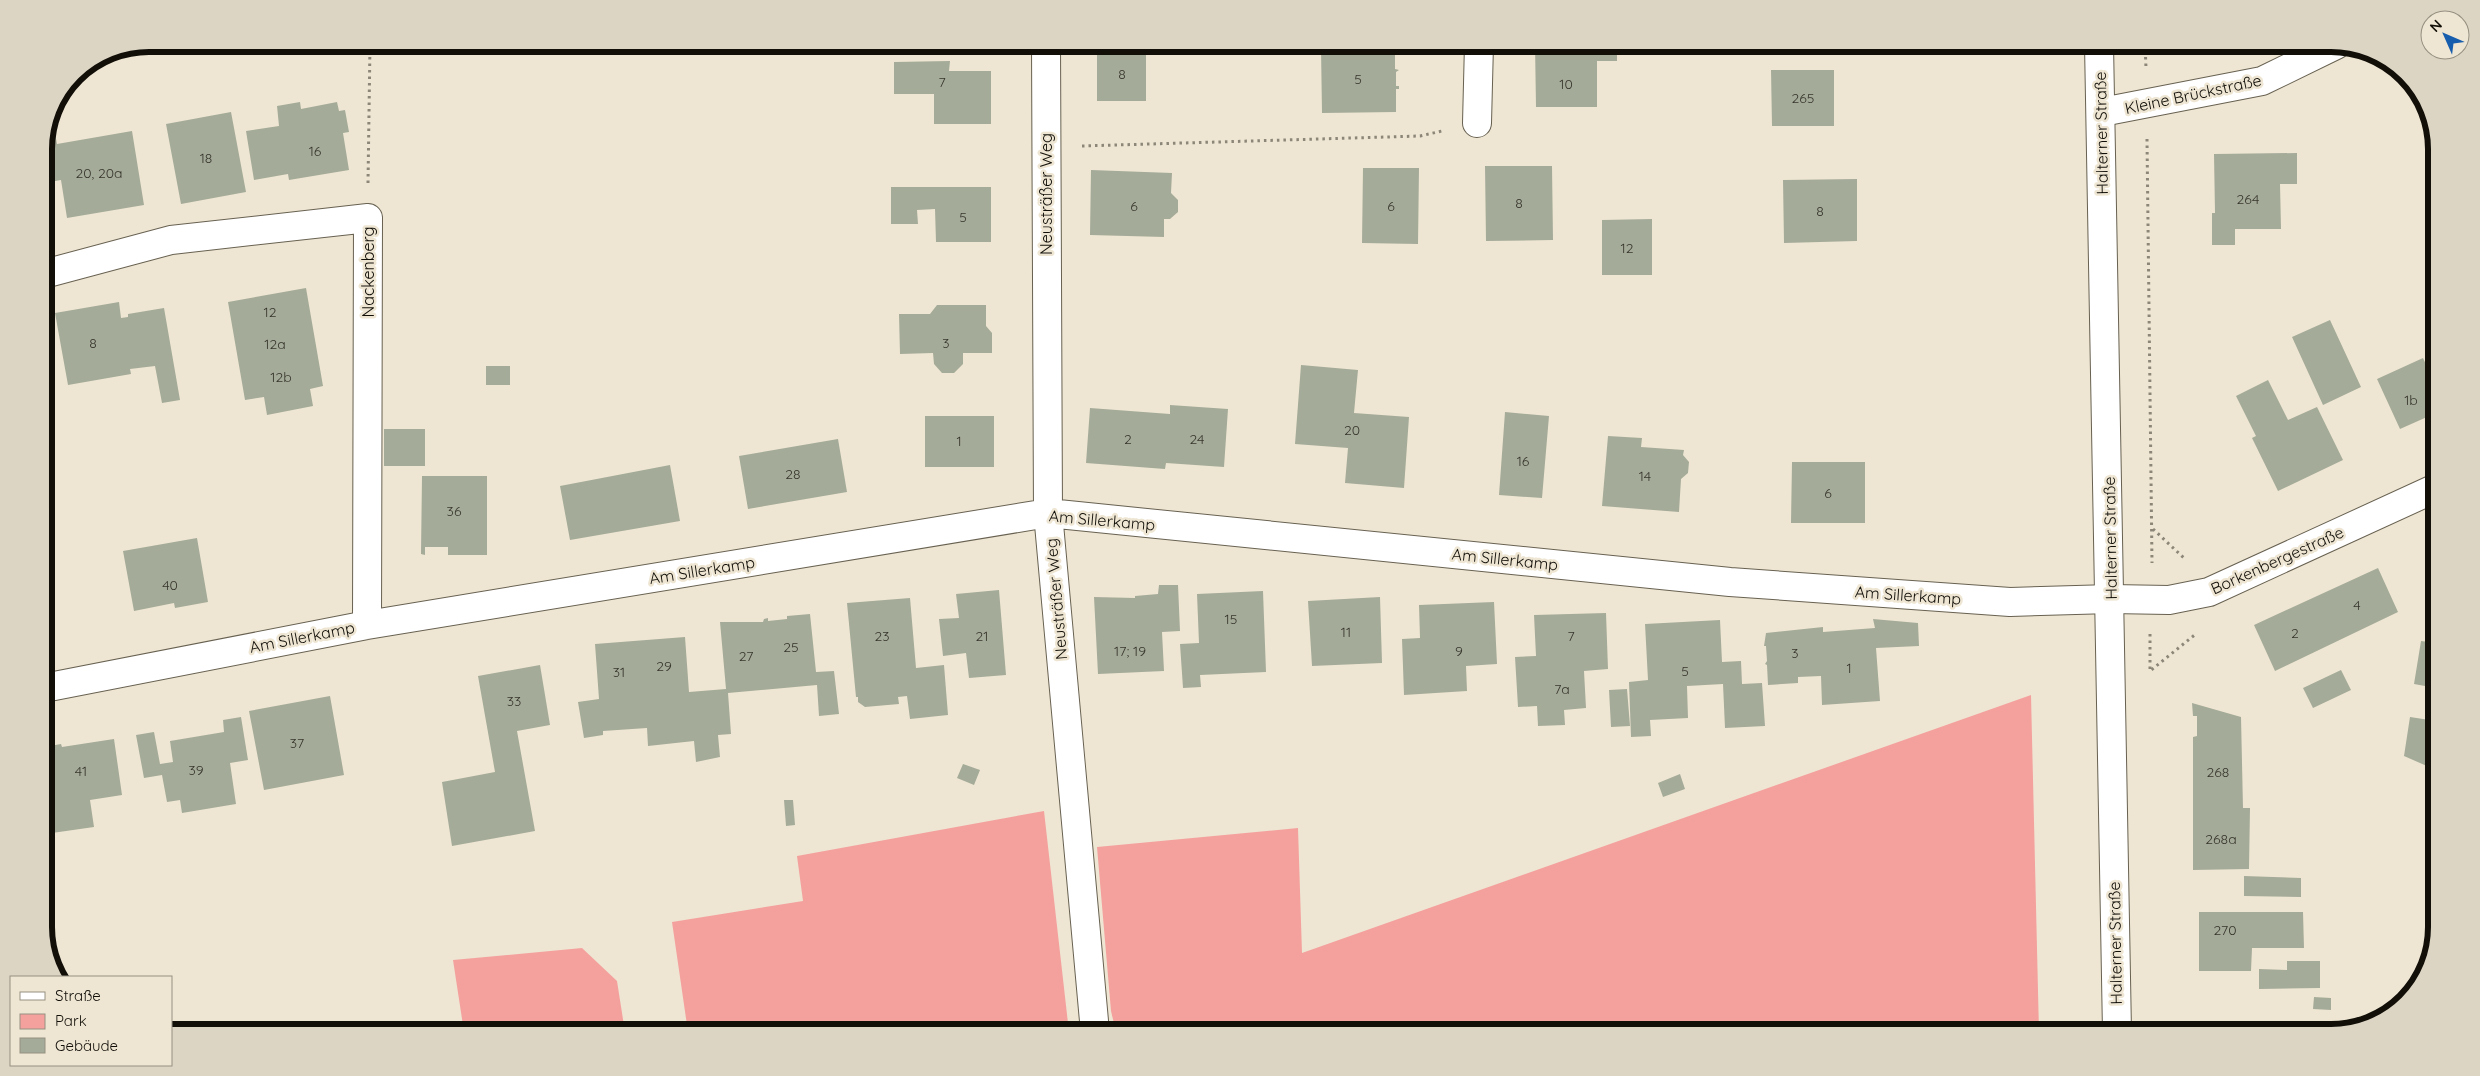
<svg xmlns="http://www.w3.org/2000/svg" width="2480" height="1076" font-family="Quicksand,sans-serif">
	<rect width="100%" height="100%" fill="#eee6d3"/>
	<path fill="#f4a19e" d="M2031 695 2039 1032H1116L1111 1011 1097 847 1298 828 1302 953Z
		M1044 811 1069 1032H688L672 922 803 901 797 856Z
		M582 948 617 981 625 1032H464L453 960Z"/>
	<path fill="#a5ab99" d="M1535 44H1617V61H1597V107H1536Z
		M1146 46V101H1097V47Z
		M1395 47V69L1399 70 1396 72V86H1399V89H1396V112L1322 113 1321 48Z
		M950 61 949 71H991V124H934V94H894V62Z
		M1771 70H1834V126H1772Z
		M300 102 301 109 337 102 339 111 345 110 349 132 343 133 349 170 289 180 288 174 254 180 246 131 279 126 277 106Z
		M231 112 246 192 181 204 166 124Z
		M132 131 144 205 67 218 61 180 44 183V143L46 135 55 133 57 144Z
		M2297 153V184H2280L2281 229H2235V245H2212V213H2215L2214 154Z
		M1485 166H1552L1553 240 1486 241Z
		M1363 168H1419L1418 244 1362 243Z
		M1091 170 1172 173 1171 193 1178 200V212L1170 219H1164V237L1090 235Z
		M1857 179V241L1784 243 1783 180Z
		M891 187H991V242H936L935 209 917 210 918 224H891Z
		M1652 219V275H1602V220Z
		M306 288 323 386 310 389 313 406 267 415 264 397 245 400 228 302Z
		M119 302 121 318 128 317V314L164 308 180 400 162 403 155 366 130 369 131 374 68 385 55 313Z
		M937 305H986V326L992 333V353H963V364L954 373H942L934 364 933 353 900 354 899 314H930Z
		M2330 320 2361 387 2323 405 2292 337Z
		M2423 358 2436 386V413L2400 429 2377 379Z
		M1301 365 1358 370 1354 413 1409 417 1404 488 1345 483 1348 448 1295 444Z
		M486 366H510V385H486Z
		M2268 380 2288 420 2317 407 2343 460 2278 491 2252 438 2256 436 2236 396Z
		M1170 405 1228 409 1224 467 1166 463 1165 469 1086 463 1090 408 1170 414Z
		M1505 412 1549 416 1542 498 1499 495Z
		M925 416H994V467H925Z
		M384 429H425V466H384Z
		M1608 436 1642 438 1641 447 1684 450 1683 455 1689 462 1688 473 1681 479 1679 512 1602 506Z
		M838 439 847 492 748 509 739 456Z
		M1792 462H1865V523H1791Z
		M670 465 680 521 570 540 560 486Z
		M422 476H487V555H448V547H425V555L421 554Z
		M197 538 208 602 175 608 174 603 134 611 123 551Z
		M2378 568 2398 612 2275 671 2254 625Z
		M1159 585H1178L1180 631 1162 632 1164 671 1098 674 1094 597 1135 598V596L1158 594Z
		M999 590 1006 675 969 678 966 653 943 656 939 619 959 618 956 594Z
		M1263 591 1266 672 1200 675 1201 687 1183 688 1180 644 1199 643 1197 594Z
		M1380 597 1382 663 1312 666 1308 601Z
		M910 598 916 668 944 665 948 715 910 719 907 696 898 697 899 704 865 707 858 702V697H856L847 603Z
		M1494 602 1497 664 1466 666 1467 691 1404 695 1402 639 1420 638 1419 605Z
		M1606 613 1608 669 1584 671 1586 708 1564 710 1565 725 1538 726 1537 706 1518 707 1515 657 1536 656 1534 615Z
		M810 614 816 672 834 671 839 714 819 716 817 685 728 693 731 734 718 735 720 757 696 762 694 741 648 746 647 728 603 731V735L584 738 578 702 599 699 595 644 685 637 689 692 726 689 720 622H763L764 619 768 618V621L787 619V616Z
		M1873 619 1918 623 1919 646 1876 648 1880 701 1822 705 1821 676 1798 677V683L1768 685 1767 665 1765 664 1767 661 1766 646H1764L1766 633 1823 627V632L1875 628Z
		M1720 620 1722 662 1741 661 1742 684 1762 683 1765 726 1725 728 1723 684 1687 686 1688 718 1650 720 1651 736 1631 737 1629 682 1648 680 1645 624Z
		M2421 641 2436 643V688L2414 684Z
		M540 665 550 725 517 731 535 831 452 846 442 782 495 772 478 676Z
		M2341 670 2351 690 2313 708 2303 688Z
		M1627 689 1630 726 1611 727 1609 690Z
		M330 696 344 775 264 790 249 711Z
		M2192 703 2241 717 2243 808H2250L2249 869 2193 870V737L2197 736V716H2193Z
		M241 717 248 760 230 763 236 804 182 813 180 800 167 802 162 775 144 778 136 735 154 732 160 764 173 762 170 741 224 732 223 720Z
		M2410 717 2436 721V770L2404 756Z
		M114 739 122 795 90 800 94 827 52 833 49 806 45 807 44 799V747L61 744 62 747Z
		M963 764 980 770 974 785 957 778Z
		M1680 774 1685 789 1663 797 1658 783Z
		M784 800H793L795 825 786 826Z
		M2244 876 2301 878V897L2244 896Z
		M2199 912H2303L2304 948H2252L2251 971H2199Z
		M2287 961H2320V988L2259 989V969L2287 970Z
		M2314 997 2331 998V1010L2313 1009Z"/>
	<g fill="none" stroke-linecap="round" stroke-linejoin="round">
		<g stroke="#686151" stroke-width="30">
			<path id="minor" d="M1046 44 1048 513 1095 1032
				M2102 112 2262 81 2336 45
				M1477 123 1479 44
				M44 274 171 240 368 218 367 625
				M44 688 367 625 1048 513 1730 582 2010 602 2111 599"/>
		</g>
		<g stroke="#686151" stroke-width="30">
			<path id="tertiary" d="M2111 599 2169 600 2209 592 2436 488"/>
		</g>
		<g stroke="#686151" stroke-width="30">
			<path id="secondary" d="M2099 44 2117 1032"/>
		</g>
		<path stroke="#8b8678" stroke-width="3" stroke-dasharray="2.5 4" stroke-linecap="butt" d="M2145 44 2146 68
			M2147 139 2152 563
			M1082 146 1420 136 1442 131
			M368 183 370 44
			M2153 529 2185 559
			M2150 634V671L2197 633"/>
		<use href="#minor" stroke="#fff" stroke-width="28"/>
		<use href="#tertiary" stroke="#fff" stroke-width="28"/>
		<use href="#secondary" stroke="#fff" stroke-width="28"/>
	</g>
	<g text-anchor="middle" stroke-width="5" stroke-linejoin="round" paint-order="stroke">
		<g font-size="14" fill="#37362d">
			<text x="1122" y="79">8</text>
			<text x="1358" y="84">5</text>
			<text x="942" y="87">7</text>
			<text x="1566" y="89">10</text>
			<text x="1803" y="103">265</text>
			<text x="315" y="156">16</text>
			<text x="206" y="163">18</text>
			<text x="99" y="178">20, 20a</text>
			<text x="2248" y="204">264</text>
			<text x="1519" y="208">8</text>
			<text x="1134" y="211">6</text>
			<text x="1391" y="211">6</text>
			<text x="1820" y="216">8</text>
			<text x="963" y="222">5</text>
			<text x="1627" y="253">12</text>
			<text x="270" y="317">12</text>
			<text x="93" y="348">8</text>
			<text x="946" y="348">3</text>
			<text x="275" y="349">12a</text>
			<text x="281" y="382">12b</text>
			<text x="2411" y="405">1b</text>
			<text x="1352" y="435">20</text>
			<text x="1128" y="444">2</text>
			<text x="1197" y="444">24</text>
			<text x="959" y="446">1</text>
			<text x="1523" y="466">16</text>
			<text x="793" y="479">28</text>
			<text x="1645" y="481">14</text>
			<text x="1828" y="498">6</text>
			<text x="454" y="516">36</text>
			<text x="170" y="590">40</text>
			<text x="2357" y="610">4</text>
			<text x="1231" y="624">15</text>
			<text x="1346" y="637">11</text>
			<text x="2295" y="638">2</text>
			<text x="882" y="641">23</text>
			<text x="982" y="641">21</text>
			<text x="1571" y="641">7</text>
			<text x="791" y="652">25</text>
			<text x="1130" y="656">17; 19</text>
			<text x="1459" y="656">9</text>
			<text x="1795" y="658">3</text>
			<text x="746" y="661">27</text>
			<text x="664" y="671">29</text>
			<text x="1849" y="673">1</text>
			<text x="1685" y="676">5</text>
			<text x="619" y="677">31</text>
			<text x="1562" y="694">7a</text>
			<text x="514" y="706">33</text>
			<text x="297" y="748">37</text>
			<text x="196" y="775">39</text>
			<text x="81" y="776">41</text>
			<text x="2218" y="777">268</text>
			<text x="2221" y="844">268a</text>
			<text x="2225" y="935">270</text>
		</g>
		<g font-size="16" fill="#120f09" stroke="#eee6d3">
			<text transform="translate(2193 94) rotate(-12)" y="6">Kleine Brückstraße</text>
			<text transform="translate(2101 133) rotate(-91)" y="6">Halterner Straße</text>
			<text transform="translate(1046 194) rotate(-90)" y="6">Neusträßer Weg</text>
			<text transform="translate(368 272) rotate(-90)" y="6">Nackenberg</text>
			<text transform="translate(1102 520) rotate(5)" y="6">Am Sillerkamp</text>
			<text transform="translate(2110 538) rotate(-91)" y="6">Halterner Straße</text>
			<text transform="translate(1505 559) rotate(6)" y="6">Am Sillerkamp</text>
			<text transform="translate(2277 560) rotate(-24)" y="6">Borkenbergestraße</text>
			<text transform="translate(702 570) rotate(-9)" y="6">Am Sillerkamp</text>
			<text transform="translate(1908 595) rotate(4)" y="6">Am Sillerkamp</text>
			<text transform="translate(1056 599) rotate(-95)" y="6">Neusträßer Weg</text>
			<text transform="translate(302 637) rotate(-11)" y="6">Am Sillerkamp</text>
			<text transform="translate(2115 943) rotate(-91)" y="6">Halterner Straße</text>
		</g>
	</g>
	<path d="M0 0H2480V1076H0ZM149 52H2331A97 97 0 0 1 2428 149V927A97 97 0 0 1 2331 1024H149A97 97 0 0 1 52 927V149A97 97 0 0 1 149 52Z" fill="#dcd5c3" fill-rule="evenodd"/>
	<path fill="none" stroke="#120f09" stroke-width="6" d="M149 52H2331A97 97 0 0 1 2428 149V927A97 97 0 0 1 2331 1024H149A97 97 0 0 1 52 927V149A97 97 0 0 1 149 52Z"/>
	<rect x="10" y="976" width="162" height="90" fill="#eee6d3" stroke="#969082"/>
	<rect x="20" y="992" width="25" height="8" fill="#ffffff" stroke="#969082"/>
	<text x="55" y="1001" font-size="15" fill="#120f09">Straße</text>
	<rect x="20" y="1014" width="25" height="15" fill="#f4a19e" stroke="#969082"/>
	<text x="55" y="1026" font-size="15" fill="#120f09">Park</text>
	<rect x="20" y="1038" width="25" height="15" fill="#a5ab99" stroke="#969082"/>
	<text x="55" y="1051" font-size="15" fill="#120f09">Gebäude</text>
	<g transform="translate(2445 35) rotate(315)"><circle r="24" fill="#eee6d3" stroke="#969082"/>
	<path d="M0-4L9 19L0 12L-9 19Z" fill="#175dad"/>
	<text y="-8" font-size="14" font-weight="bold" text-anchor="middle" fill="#120f09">N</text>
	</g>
</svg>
